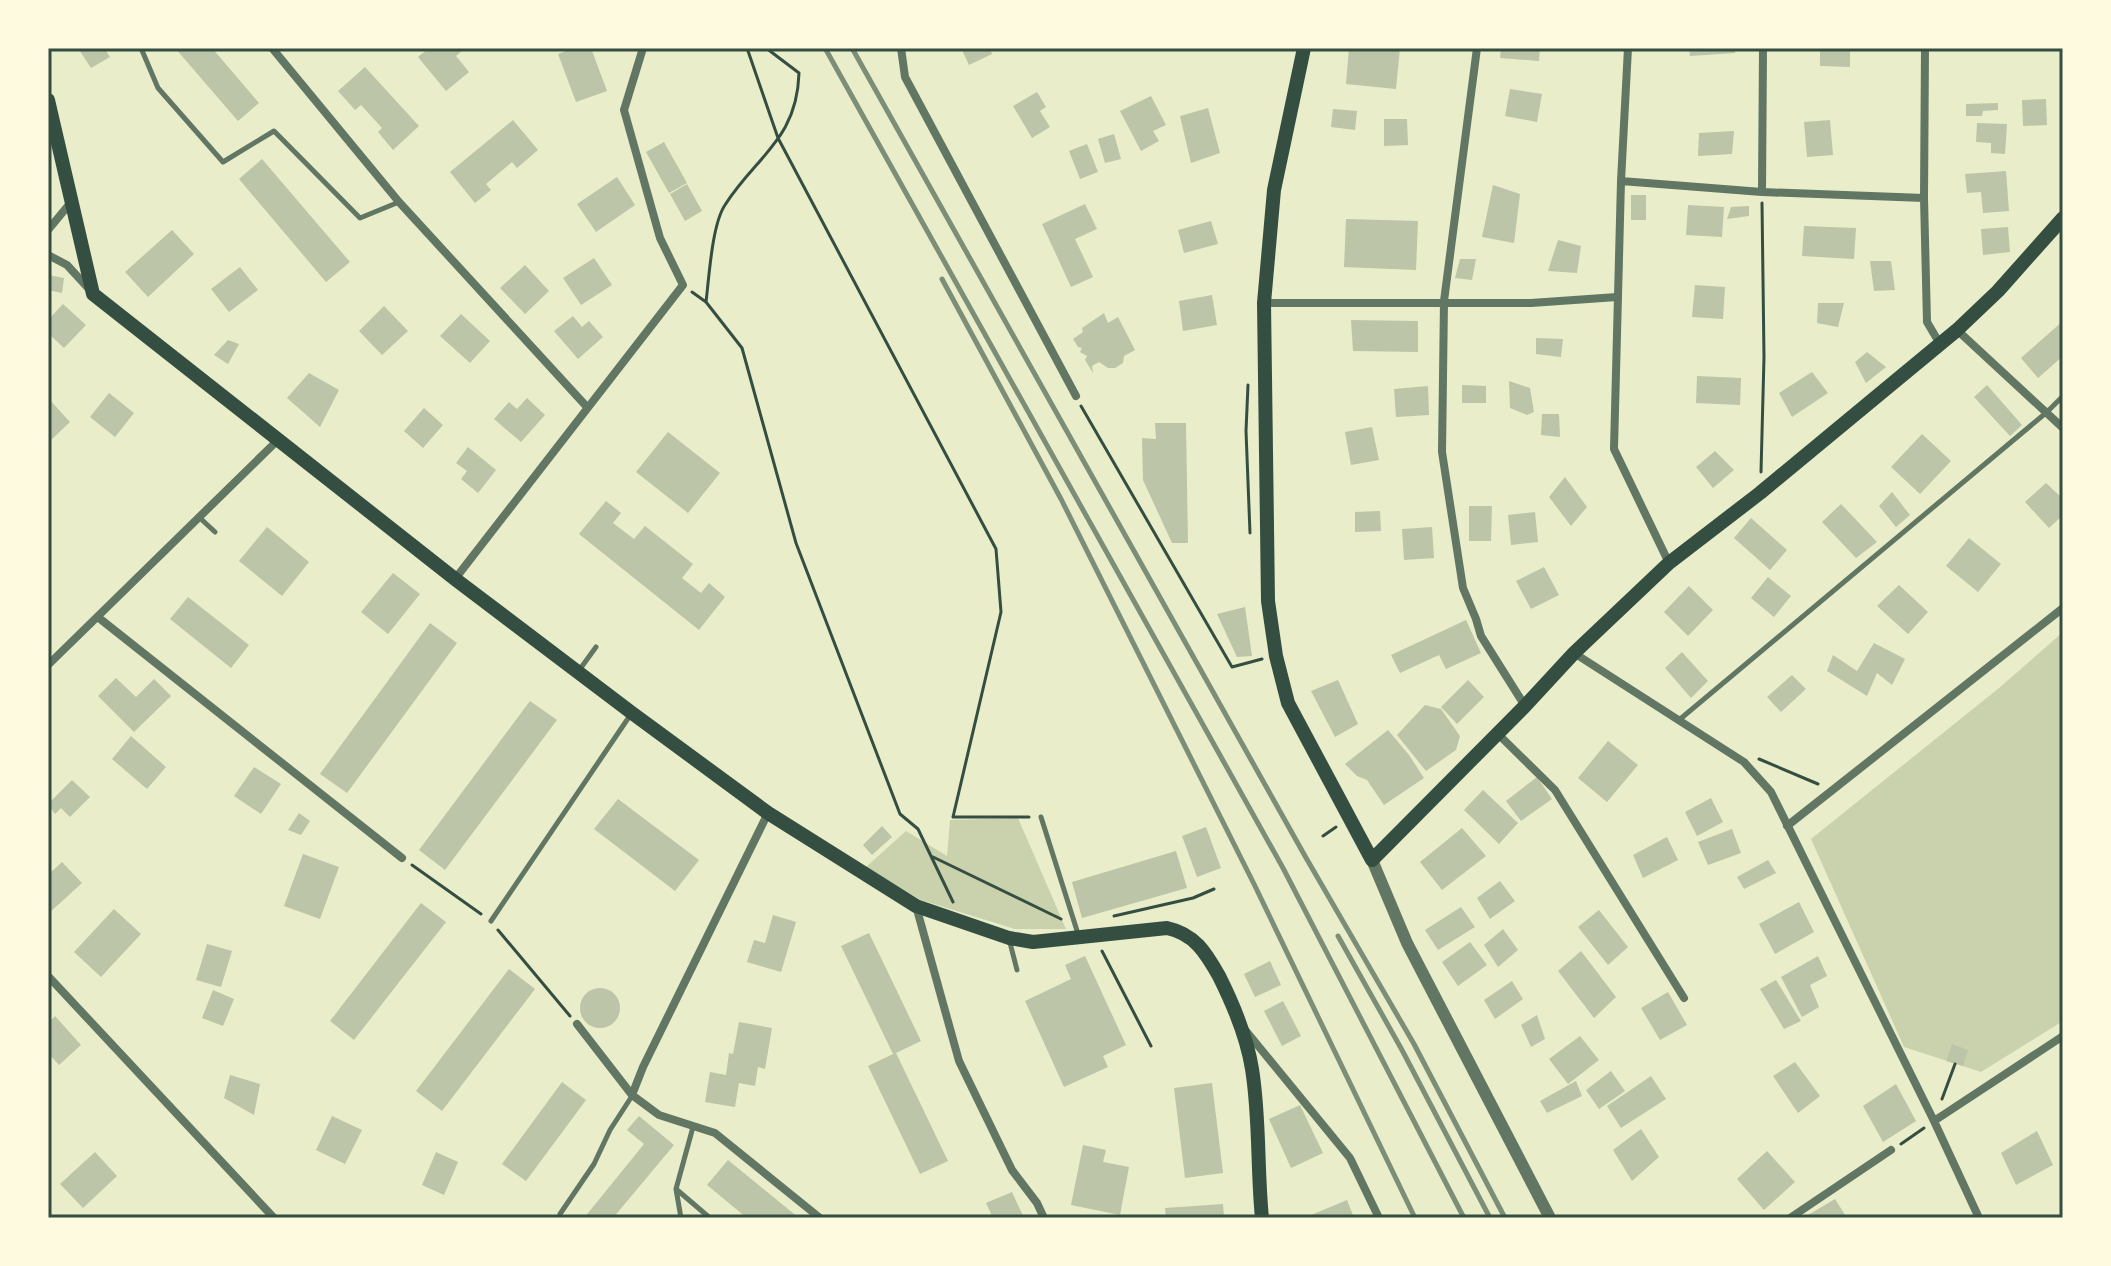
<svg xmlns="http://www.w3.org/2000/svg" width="2111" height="1266" font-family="'Noto Serif',serif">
	<rect width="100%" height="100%" fill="#e9edc9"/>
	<path fill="#cad2ad" d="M2063 632V1021L1981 1072 1904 1047 1811 839 1999 688Z
		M1018 818 1066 929H1015L921 900 866 867 906 831 947 856 950 820Z"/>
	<path fill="#bcc5a7" d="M78 48H104L110 57 91 68Z
		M175 48H212L259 103 238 121Z
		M429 48H465L456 56 469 72 446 91 418 57Z
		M574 48H591L607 91 576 102 558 54Z
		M961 48H990L992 54 969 65Z
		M1349 48H1400L1396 89 1346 84Z
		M1501 48H1540L1539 61 1500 58Z
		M1689 48H1736L1735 53 1690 56Z
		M1820 48H1850V67L1820 66Z
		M365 67 419 126 393 150 378 132 382 128 361 105 355 110 338 91Z
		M1510 89 1542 94 1537 122 1505 116Z
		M1037 92 1046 107 1040 111 1050 127 1032 138 1013 106Z
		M1151 96 1166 125 1153 131 1159 141 1141 151 1120 111Z
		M2046 99 2047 125 2023 126 2022 100Z
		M1998 103V110L1983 111 1982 116H1966V104Z
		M1208 108 1220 153 1191 163 1180 116Z
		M1333 109 1357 111 1355 130 1331 127Z
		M1384 119H1407L1408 145 1384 146Z
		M513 120 538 150 517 168 512 162 486 184 491 190 475 203 450 172Z
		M1830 120 1833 155 1807 157 1804 122Z
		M1977 123 2007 124 2005 154 1991 153V143L1976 142Z
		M1734 131 1732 154 1698 156 1699 133Z
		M1114 134 1121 159 1105 163 1098 139Z
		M664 142 687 183 669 193 646 152Z
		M1087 144 1098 172 1080 179 1069 151Z
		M262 159 350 262 326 282 239 179Z
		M2006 171 2009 211 1983 213 1981 192 1967 193 1965 174Z
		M617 177 635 205 596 232 577 204Z
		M687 184 702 211 685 221 670 194Z
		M1493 185 1520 194 1514 243 1482 237Z
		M1631 195H1646V220H1631Z
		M1085 204 1097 229 1075 239 1093 277 1071 287 1042 224Z
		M1688 205 1724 207 1722 237 1686 235Z
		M1749 206V216L1727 219 1731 207Z
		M1346 219 1418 221 1416 270 1344 267Z
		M1211 221 1218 244 1184 253 1178 230Z
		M1804 226 1856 228 1854 259 1802 256Z
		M2008 227 2010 252 1983 255 1981 229Z
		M172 230 194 254 148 297 125 272Z
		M1558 240 1581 246 1577 273 1548 271Z
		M594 258 612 285 581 305 563 278Z
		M1460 259H1476L1472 280 1455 278Z
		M1870 261H1891L1895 290 1874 291Z
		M525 265 549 291 525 314 500 288Z
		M240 267 258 290 229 312 211 289Z
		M48 275 64 278 62 293 48 290Z
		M1695 285 1725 287 1723 319 1692 317Z
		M1212 295 1217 325 1183 331 1179 301Z
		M1818 303H1844L1838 327 1817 323Z
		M63 304 86 325 64 348 48 333V320Z
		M384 306 408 331 382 355 359 331Z
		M1104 313 1108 323 1118 317 1135 350 1124 356 1123 363 1115 368H1108L1099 362 1092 366 1093 373 1085 360 1087 356 1080 352 1082 348 1078 347 1073 339 1083 332 1082 328Z
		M461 314 490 341 470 363 440 336Z
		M573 316 582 327 589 321 603 337 578 359 554 331Z
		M1351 320 1418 321V352L1353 351Z
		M2063 321V356L2038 378 2021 358Z
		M1536 338 1563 339 1561 357 1536 354Z
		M228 340 239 344 228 364 214 355Z
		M1867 352 1886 367 1866 383 1855 362Z
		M1812 372 1828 393 1792 417 1779 393Z
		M309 373 339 390 320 427 287 398Z
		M1697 376 1741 378 1740 405 1696 403Z
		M1509 381 1530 388 1534 412 1527 415 1510 408Z
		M1462 385 1486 386V403H1462Z
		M1987 385 2022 425 2010 436 1974 397Z
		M1428 386 1429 415 1396 417 1394 389Z
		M109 393 134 413 115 437 90 417Z
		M48 398 70 422 48 443Z
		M527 398 545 415 521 442 494 419 509 402 517 409Z
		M424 408 443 425 423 448 404 431Z
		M1542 414H1559L1560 437 1541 435Z
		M1155 423H1186L1188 543H1172L1143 480 1142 438 1156 439Z
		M1372 427 1379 460 1351 465 1345 432Z
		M668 432 720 473 688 513 636 472Z
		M1922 434 1951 461 1920 494 1891 467Z
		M468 447 496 470 478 493 461 479 467 471 456 463Z
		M1715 451 1734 470 1713 488 1696 467Z
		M1565 477 1587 507 1571 526 1549 497Z
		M2046 483 2063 499V515L2049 528 2025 502Z
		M1892 492 1910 515 1896 527 1879 506Z
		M606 501 621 513 613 523 634 539 645 526 693 564 682 578 701 593 709 583 725 597 699 630 579 534Z
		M1841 504 1877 542 1856 558 1822 522Z
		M1469 506H1492L1491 541H1469Z
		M1380 511 1381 531 1355 532V512Z
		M1535 512 1538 542 1511 545 1508 515Z
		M1751 518 1787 550 1770 570 1734 538Z
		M267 527 309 562 282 596 239 561Z
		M1432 527 1434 558 1404 560 1402 529Z
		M1969 538 2001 564 1978 592 1946 566Z
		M1544 567 1559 595 1531 609 1516 581Z
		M393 573 420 594 388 634 361 612Z
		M1768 577 1791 596 1774 617 1751 598Z
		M1899 585 1928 612 1908 634 1877 606Z
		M1689 586 1713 610 1688 636 1664 612Z
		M188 597 249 645 231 668 170 619Z
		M1245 607 1252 656 1237 657 1217 614Z
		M1466 620 1481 653 1446 669 1439 655 1400 673 1391 655Z
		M430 623 457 643 347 793 320 774Z
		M1874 643 1905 659 1892 685 1877 673 1867 696 1827 671 1833 655 1857 671Z
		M1682 652 1708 681 1691 698 1665 668Z
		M1792 675 1806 689 1781 712 1767 697Z
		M116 678 136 697 154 679 171 696 134 732 98 696Z
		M1338 680 1358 724 1335 737 1311 691Z
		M1468 680 1484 697 1457 724 1441 707Z
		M530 701 557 720 445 870 419 850Z
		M1425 705 1441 709 1460 736 1456 750 1426 771 1397 735Z
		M1388 730 1409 755 1424 778 1384 805 1367 780 1357 776 1345 764Z
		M131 736 166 767 147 789 112 759Z
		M1608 741 1638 765 1607 802 1578 778Z
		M254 767 281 784 261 814 234 796Z
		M1537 777 1552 799 1521 821 1506 801Z
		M72 780 90 797 70 817 61 808 55 814 48 804Z
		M1483 790 1518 823 1499 844 1464 810Z
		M1711 798 1723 822 1697 836 1685 812Z
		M618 799 699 860 675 891 594 829Z
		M299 813 310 821 301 835 288 830Z
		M882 826 892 837 872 855 863 845Z
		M1206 827 1221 868 1197 877 1182 836Z
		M1462 828 1486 856 1442 890 1420 862Z
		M1732 829 1741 853 1708 865 1698 842Z
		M1667 837 1678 860 1643 878 1633 855Z
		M1176 851 1187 888 1082 918 1072 882Z
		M303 854 339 867 320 919 284 906Z
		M1768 860 1776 873 1744 889 1737 877Z
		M62 862 82 883 48 914V875Z
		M1500 881 1515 901 1490 919 1477 898Z
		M1799 902 1814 932 1775 954 1759 924Z
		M421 903 446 922 354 1040 330 1021Z
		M1461 907 1475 927 1438 950 1425 930Z
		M114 909 141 934 101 977 74 952Z
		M1599 910 1628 947 1608 965 1578 927Z
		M773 915 796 922 781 972 747 962 754 940 765 943Z
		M1503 929 1518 950 1498 967 1484 945Z
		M869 933 921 1041 896 1053 948 1161 920 1174 868 1066 893 1054 841 946Z
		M1470 942 1487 965 1458 986 1442 962Z
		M207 944 232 951 221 987 196 980Z
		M1581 951 1616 997 1594 1018 1558 971Z
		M1085 956 1126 1045 1103 1056 1108 1067 1064 1087 1025 1001 1071 979 1065 965Z
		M1818 956 1827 976 1810 985 1819 1007 1802 1017 1781 977Z
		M1270 961 1281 985 1255 997 1244 974Z
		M509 969 535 989 442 1111 416 1091Z
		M1776 980 1801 1021 1784 1029 1760 989Z
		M1512 981 1523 999 1495 1019 1484 1000Z
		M580 1008a20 20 0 1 1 40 0a20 20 0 1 1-40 0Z
		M213 990 234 999 223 1026 202 1018Z
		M1668 992 1687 1025 1660 1040 1641 1008Z
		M1283 1001 1301 1036 1282 1046 1264 1011Z
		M1537 1015 1545 1039 1531 1047 1521 1025Z
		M55 1016 81 1045 59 1065 48 1053V1023Z
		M739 1022 772 1028 765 1069 758 1067 755 1086 739 1083 735 1107 705 1102 710 1072 726 1075 729 1053 733 1054Z
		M1580 1036 1599 1060 1568 1084 1549 1059Z
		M1952 1044 1968 1050 1963 1066 1946 1061Z
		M1795 1062 1820 1096 1798 1113 1773 1076Z
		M1611 1071 1625 1091 1599 1109 1586 1090Z
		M230 1075 260 1084 254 1115 224 1098Z
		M1651 1076 1666 1099 1621 1128 1607 1106Z
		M1576 1081 1582 1096 1547 1113 1540 1101Z
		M562 1082 586 1100 526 1181 502 1164Z
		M1212 1083 1223 1173 1185 1178 1174 1088Z
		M1896 1084 1916 1121 1883 1142 1863 1106Z
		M1300 1105 1323 1153 1291 1168 1269 1119Z
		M332 1116 362 1130 345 1164 316 1150Z
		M639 1116 674 1145 613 1218H584L644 1144 627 1130Z
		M1641 1129 1659 1157 1632 1181 1613 1150Z
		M2037 1131 2053 1165 2016 1185 2001 1153Z
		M1083 1145 1106 1150 1103 1162 1129 1167 1120 1215 1071 1205Z
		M1767 1151 1795 1182 1764 1210 1737 1179Z
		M95 1152 117 1176 83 1208 60 1184Z
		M436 1152 458 1162 444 1195 422 1185Z
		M728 1160 799 1218H747L707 1185Z
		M1012 1192 1024 1218H993L986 1203Z
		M1835 1199 1847 1218H1803Z
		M1347 1200 1354 1218H1304Z
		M1223 1204 1224 1218H1166L1165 1208Z"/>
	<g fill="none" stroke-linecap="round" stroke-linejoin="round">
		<path stroke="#344e41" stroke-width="3" d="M747 48 778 138 996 549 1001 612 953 817H1029
			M692 292 706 302 742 348 796 543 900 814 918 829 953 902
			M706 302C709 278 712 224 725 205 756 156 797 140 799 73L766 48
			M1248 385 1246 431 1250 533
			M1081 406 1232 667 1262 659
			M1761 472 1764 357 1762 203
			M1759 759 1818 784
			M1323 836 1336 827
			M931 856 1061 919
			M412 865 481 914
			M1114 916 1193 898 1214 889
			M498 930 570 1016
			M1102 951 1151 1046
			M1942 1099 1955 1064
			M1901 1144 1924 1128"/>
		<path stroke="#617663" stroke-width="5" d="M141 48 158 88 223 162 274 131 360 218 399 202
			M200 518 215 532
			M580 669 596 647
			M1679 720 2047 412 2063 396
			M1041 817 1079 937
			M491 921 631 714
			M1009 939 1017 970
			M693 1127 676 1189 710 1218
			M676 1189 681 1218
			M560 1214 594 1164 610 1130 632 1096"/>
		<path stroke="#617663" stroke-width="8" d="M272 48 399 202 587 407
			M901 48 905 77 1076 396
			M1477 48 1444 301 1442 452 1463 588 1476 619 1481 636 1525 706
			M1628 48 1621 181 1614 449 1669 563
			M1925 48 1924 198 1927 322 1940 344
			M1621 181 1762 192 1924 198
			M1762 192 1763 48
			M48 230 72 201
			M48 255 67 265 90 290
			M1264 303H1531L1617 297
			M1957 330 2063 428
			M455 579 683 285 660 238 624 110 643 48
			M99 618 402 858
			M1574 653 1744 762 1771 792 1934 1121 1979 1218
			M48 665 279 439
			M1498 734 1555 790 1684 998
			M1787 826 2063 608
			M916 906 959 1061 1012 1170 1037 1203 1044 1218
			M48 976 274 1218
			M577 1024 632 1095 659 1115 715 1133 820 1218
			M1246 1031 1350 1158 1379 1218
			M632 1095 643 1067 768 813
			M1934 1121 2063 1036
			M1790 1218 1891 1150"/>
		<path stroke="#617663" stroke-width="12" d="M1372 860 1407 943 1550 1218"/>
		<path stroke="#344e41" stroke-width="14" d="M1304 48 1274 190 1264 303 1268 601 1276 656 1288 703 1372 860 1525 706 1574 653 1669 563 1760 493 1957 330 1998 291 2063 218
			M48 100 93 294 455 579 632 713 768 813 916 906 1009 938 1033 942 1167 928C1195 934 1206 953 1219 976 1234 1006 1247 1037 1252 1069 1260 1118 1257 1169 1262 1218"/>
		<path stroke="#7c8e77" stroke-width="5" d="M825 48 1283 868 1464 1218
			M852 48 1305 856 1414 1044 1505 1218
			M942 279 1061 499 1254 884 1415 1218
			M1338 936 1402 1050 1490 1218"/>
	</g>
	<rect width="2111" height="1266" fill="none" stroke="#fefae0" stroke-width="100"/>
	<rect x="50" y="50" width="2011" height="1166" fill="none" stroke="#344e41" stroke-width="3"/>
</svg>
